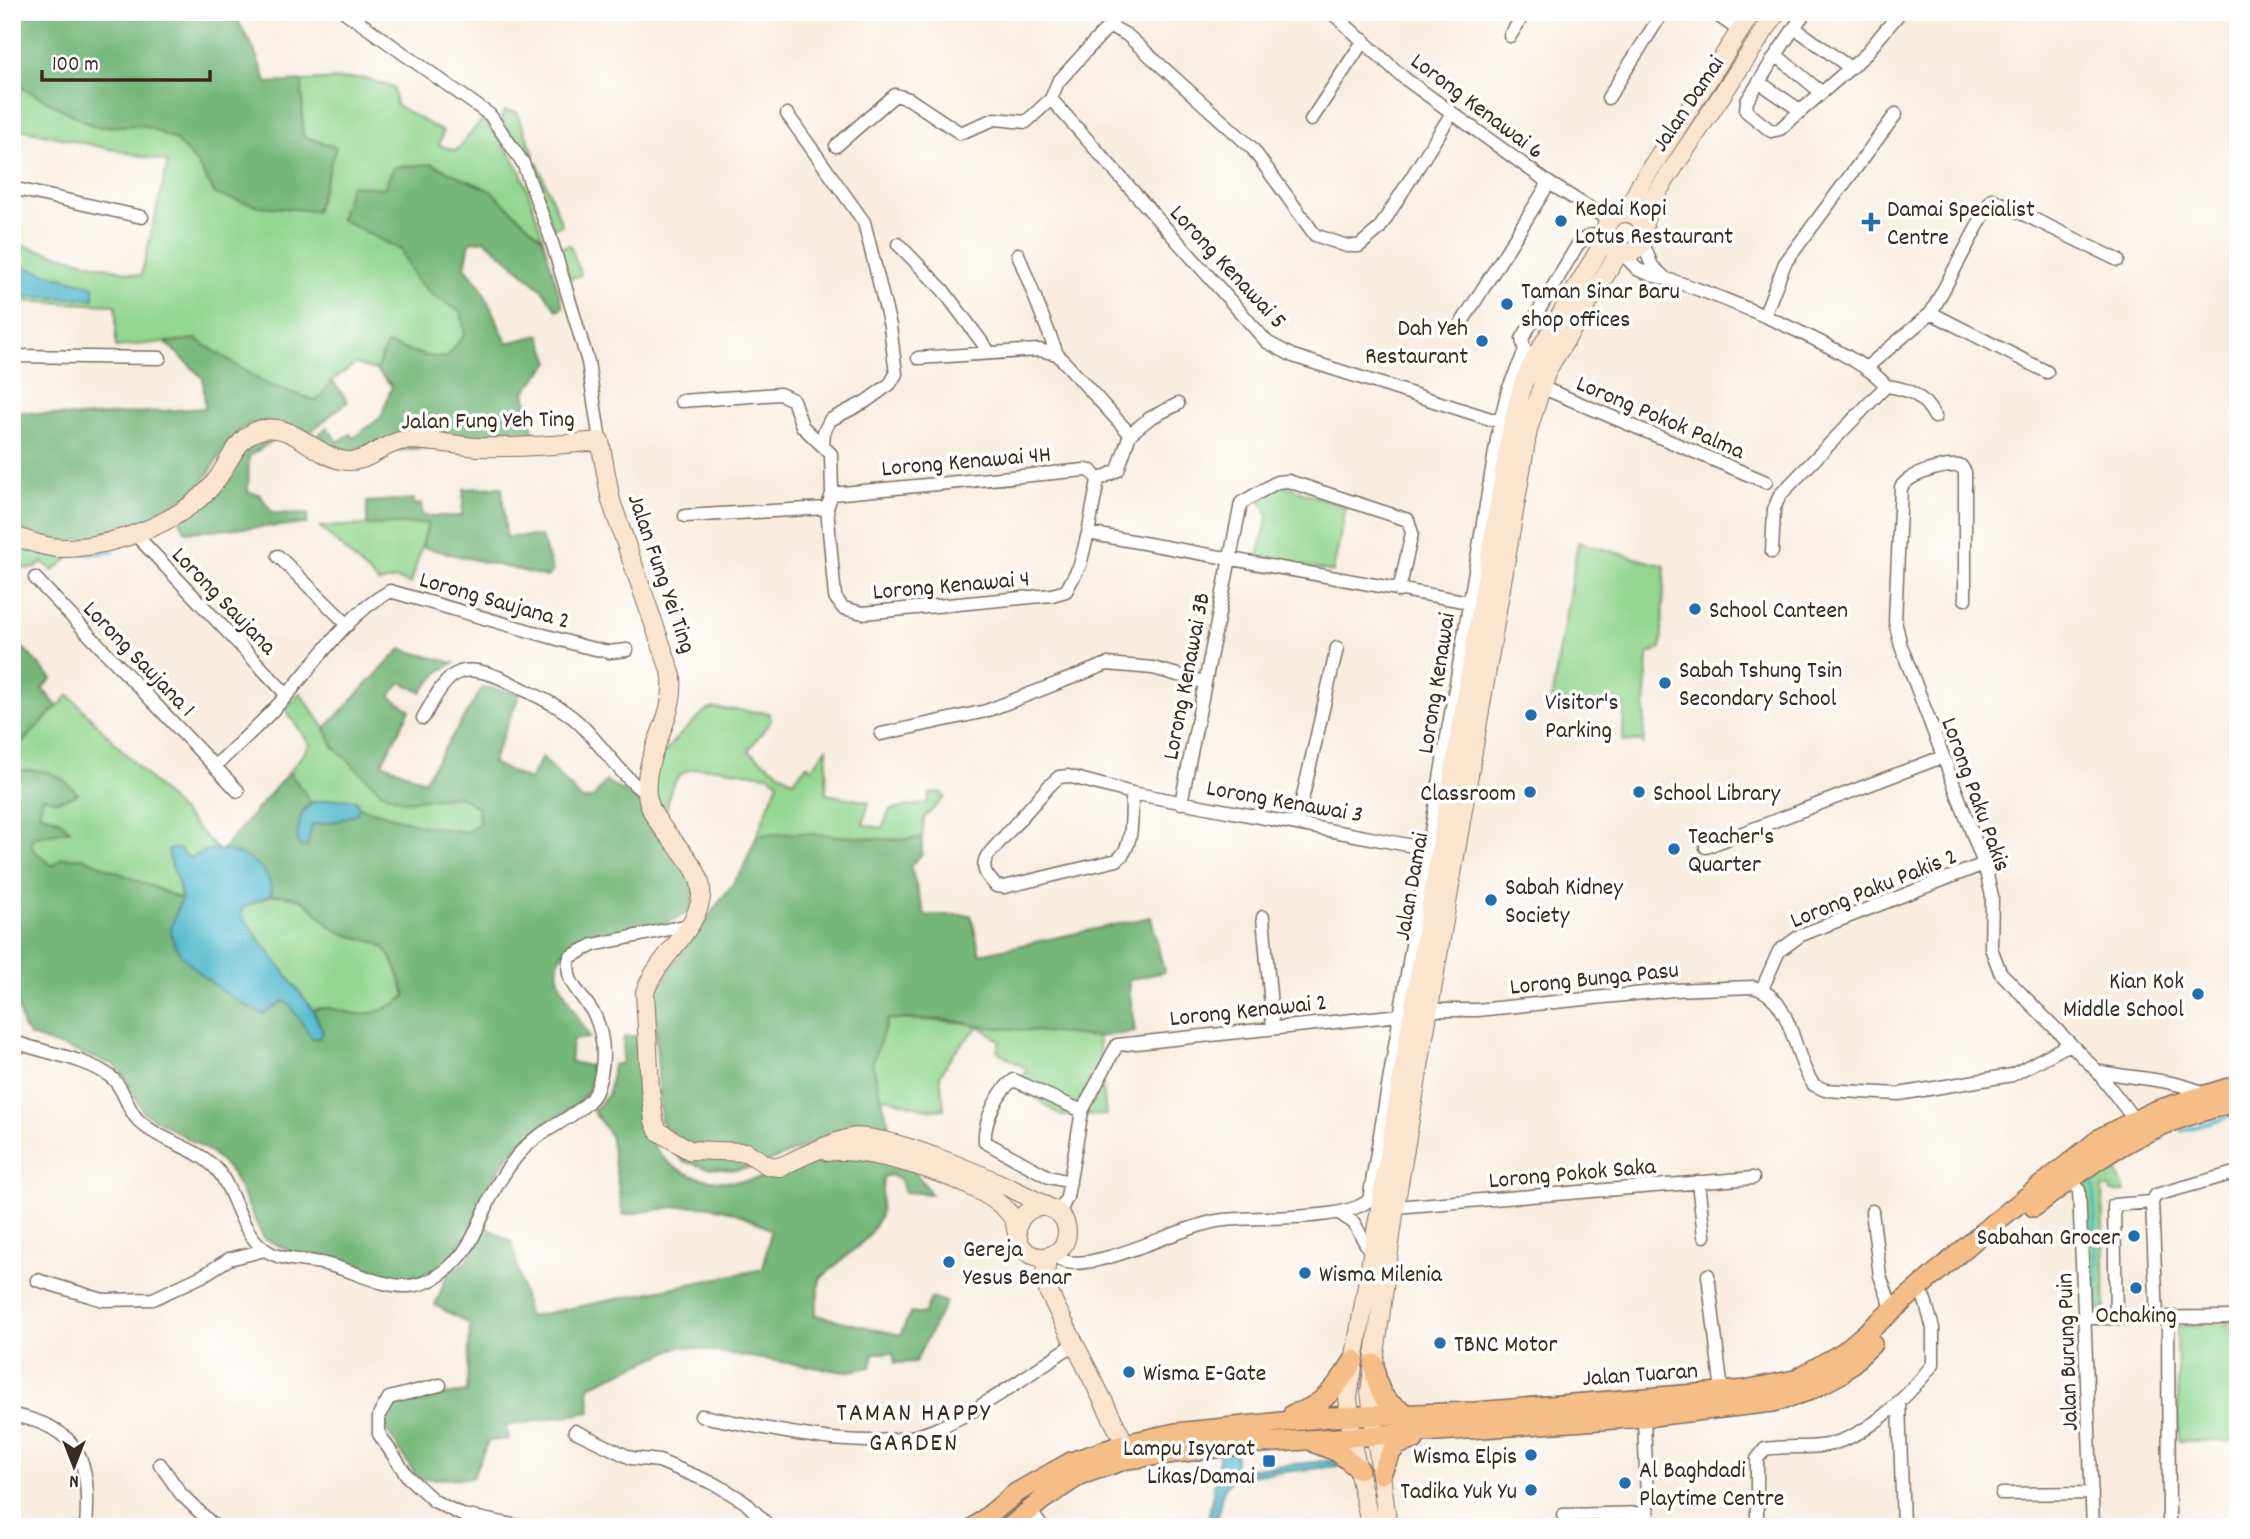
<svg xmlns="http://www.w3.org/2000/svg" width="2250" height="1539" font-family="Dekko,sans-serif">
	<rect width="100%" height="100%" fill="#fff"/>
	<filter id="ink" filterUnits="userSpaceOnUse"><feTurbulence type="fractalNoise" baseFrequency=".0143" numOctaves="2"/><feDisplacementMap in="SourceGraphic" scale="14" xChannelSelector="R" yChannelSelector="G"/><feConvolveMatrix kernelMatrix="1 2 1 2 8 2 1 2 1" color-interpolation-filters="sRGB"/></filter>
	<filter id="wash" filterUnits="userSpaceOnUse"><feTurbulence type="fractalNoise" baseFrequency=".00686" numOctaves="4" result="noise"/><feDisplacementMap in="SourceGraphic" scale="28" xChannelSelector="R" yChannelSelector="G"/><feGaussianBlur stdDeviation="1.57" result="paint"/><feColorMatrix in="noise" values="0 0 0 0 0 0 0 0 0 0 0 0 0 0 0 0 0 1.4 0 .05"/><feComposite in="paint" operator="in"/></filter>
	<g filter="url(#wash)">
		<rect width="100%" height="100%" fill="#f8edde"/>
		<path fill="#92d68f" stroke="#668056" stroke-width="2" d="M364 78 394 88 396 105 443 132 439 145 456 151 482 120C520 155 529 191 543 239L491 191 432 164 378 237 401 250 416 280 434 296 461 312 465 334 446 358 426 356 388 344 376 370 355 364 332 381 317 401 266 384 196 339 116 347V305L12 301V243L141 276 168 162 12 127V82L95 127 143 125 175 139 196 162 216 195 303 136 302 81Z
			M504 111 517 112 534 155H526L501 120Z
			M537 162 562 225 553 228 531 170Z
			M570 245 581 275 570 279 559 248Z
			M1283 485 1346 507 1333 572 1258 557 1268 516 1260 497Z
			M428 523 411 584 395 579 379 583 320 527Z
			M1578 542 1665 566 1661 649 1648 654 1643 746V742L1623 741 1624 705 1551 701Z
			M12 544 51 557H70L53 571 43 562 35 568 12 569Z
			M300 693 325 728 333 746 382 792 404 801 460 796 478 808 480 823 466 832 419 825 359 807 356 800 311 802 289 772 310 745 285 709Z
			M69 695 220 852 208 850 189 858 179 849 169 856 175 865 181 899 149 885 53 867 31 849 32 838 68 830 58 819 39 813 43 797 57 801 77 794 30 770 12 772V753Z
			M714 708 769 713 771 720 748 751 793 781 807 765 812 768 827 748 826 794 869 802 863 825 882 828 890 810 927 803 930 794 940 792 945 797 924 818 922 838C867 843 812 833 757 835L778 782 768 775C710 769 663 747 667 827 634 769 665 750 705 711Z
			M271 895C314 895 307 910 336 930 349 939 370 937 382 946 395 957 400 981 406 996 393 1006 375 1015 358 1014 341 1013 330 1004 313 1010L241 915V908Z
			M887 1019C958 1020 1028 1030 1098 1037L1106 1115 1061 1116 1019 1086 1027 1069 997 1051 1000 1041 979 1026 955 1051 940 1075 944 1109C918 1112 905 1100 880 1097L872 1063Z
			M2113 1161 2125 1192H2111L2110 1188H2102L2105 1309 2093 1312 2085 1181Z
			M2238 1324V1441H2179L2177 1326Z"/>
		<path fill="#75b77a" stroke="#58704c" stroke-width="2" d="M12 12H233L254 50 267 83 302 81 303 136 336 147 316 211 259 206 216 195 196 162 174 139 143 125 95 127 12 82Z
			M432 164 491 191 543 239 563 307 557 310 541 288 485 240 470 242 465 267 481 287 507 343 540 335 550 362 525 391 534 437 352 455 315 443 316 437 327 427 338 442 350 434 354 438 381 417 392 386 376 370 387 344 426 356 446 358 465 334 461 312 434 296 416 280 401 250 340 219 351 185 384 188 394 167Z
			M195 339 266 384 317 401 332 381 348 401 309 433C288 435 268 414 247 426 228 436 217 464 204 480 179 513 94 545 53 540 40 539 25 531 12 527V411L79 417 205 408 203 378 166 343Z
			M277 433 274 440 249 456 248 492 259 494 273 513 308 514 307 524 186 532 177 516 241 446Z
			M502 487 506 537 541 536 553 571 547 577 422 547 428 523 367 525V502L414 499V505L421 504 422 516H462L464 489Z
			M12 636 52 679 42 688 57 706 12 753Z
			M401 649 454 663 441 670 421 692 401 682 390 696 410 710 382 763 424 781 483 687 520 693 492 763 529 780 542 757 582 800 593 798 606 781 628 794 639 795 646 818 694 882 692 908C659 939 593 924 565 950 557 957 556 971 559 980 566 1000 580 1020 590 1038L572 1040 570 1062 595 1067 588 1091 578 1103 528 1136 508 1156 490 1184 477 1217 451 1258 416 1279 389 1278 326 1258 298 1254 264 1239 232 1173 212 1153 143 1112 125 1077 115 1065 30 1036 23 1027 12 982V772C44 768 57 770 78 794L57 801 43 797 39 813 58 819 70 830 32 838V849L53 866 62 858H84L181 899 175 915 264 1014 283 1001 290 1005 312 1038 320 1024 313 1010C330 1004 340 1013 358 1014 375 1015 393 1006 406 996 400 981 395 957 382 946 370 937 349 939 336 930 307 910 314 895 271 895L272 892 248 858 220 852 289 772 311 802C294 815 300 830 307 846L312 825 357 813 359 807 419 825 466 832 479 823 478 808 460 796 404 801 381 792 333 746 325 728Z
			M801 833 894 840 922 838V854L910 866 925 915H971L980 954 1151 917 1164 972 1128 980 1135 1032 1098 1037 978 1026 953 1020 888 1019 872 1063 893 1139 841 1132 758 1166 736 1170 707 1168 683 1161 672 1150 665 1137 661 1120 653 992 742 871 757 835Z
			M637 1036C639 1069 637 1111 652 1142 673 1182 726 1187 765 1177 789 1170 815 1151 840 1150 851 1150 900 1160 908 1166 918 1173 924 1184 931 1194L905 1192 899 1179 890 1175 883 1177 880 1216 868 1237 820 1279 815 1315 900 1335 911 1312 924 1314 931 1298 946 1302 915 1362 895 1363 893 1353H874L871 1367 845 1372 681 1346 589 1386 590 1412 506 1426 509 1439 488 1441 472 1478 418 1479 386 1429 384 1414 394 1402 467 1392 470 1324 435 1305 449 1271 465 1263 486 1227 512 1242 528 1317 763 1269 771 1230C714 1196 685 1205 623 1215L610 1135 593 1111 608 1095 613 1065 622 1063 624 1037Z"/>
		<path fill="#4fb8cc" stroke="#457175" stroke-width="2" d="M12 264 94 286V299L12 296Z
			M335 799 356 800 359 807 357 813 338 821 312 825 307 846 300 847C296 839 297 835 299 825 303 803 314 801 335 799Z
			M168 849H179L189 858C196 857 203 851 210 850 236 848 274 865 271 895L242 908 241 915 313 1010 323 1032 319 1038H312L290 1005 283 1001 264 1014C239 1005 171 960 171 931 171 918 182 907 181 895 179 879 169 864 168 849Z
			M1220 1452 1236 1453 1235 1470 1335 1460 1339 1466 1236 1477C1218 1487 1220 1507 1217 1527H1207Z"/>
		<g fill="none" stroke-linecap="round" stroke-linejoin="round">
			<path stroke="#4fb8cc" stroke-width="3.5" d="M131 525 157 513
				M27 550 51 557 114 552
				M2182 1131 2238 1114
				M2098 1308 2093 1179 2164 1137"/>
		</g>
	</g>
	<g filter="url(#ink)">
		<g fill="none" stroke-linecap="round" stroke-linejoin="round">
			<g stroke="#7d6e61" stroke-width="15">
				<path id="street" d="M345 12 490 115 523 163 551 239 588 362 600 441
					M1331 12 1404 78 1549 183 1609 220
					M1713 12 1740 31
					M1805 12 1776 55 1822 93
					M1795 28 1849 67
					M1510 36 1525 12
					M1776 55 1747 101 1746 111 1771 131 1780 129 1864 56 1897 16 1896 12
					M1759 82 1801 111
					M1608 98 1663 12
					M1051 99 1267 342 1293 356 1500 422
					M787 114 864 222 890 326 896 374 890 384 865 402 830 420 824 432 823 445
					M1311 120 1364 40
					M836 146 895 95 909 99 960 133 995 119 1026 122 1051 99 1058 82 1105 30 1112 27 1127 35 1252 148 1315 235 1347 246H1359L1379 229 1452 113
					M12 188 142 217
					M1643 243 1652 266 1664 277
					M898 244 943 290 990 353
					M1018 254 1057 354
					M1623 254 1637 269 1651 275C1694 283 1863 353 1886 386 1911 389 1923 396 1935 417
					M1931 313 2047 372
					M1764 316 1785 263 1896 114
					M1459 327 1549 183
					M1525 351 1522 339 1578 244 1588 236 1604 234
					M12 356 160 358
					M918 358 1039 350 1057 354 1130 434 1118 470 1098 480
					M1867 367 1931 313 1992 199 2118 260
					M1541 387 1766 482
					M681 401 780 394 793 400 802 426 831 454 832 494 827 508 835 597 843 608 863 613 1052 595 1066 591 1080 565 1088 533 1469 602
					M1130 434 1150 418 1178 404
					M832 494 1085 470 1091 471 1098 480
					M685 516 827 508
					M134 533 287 695
					M1088 533 1098 480
					M1772 552 1774 509 1780 495 1886 386
					M278 556 348 625
					M35 578 238 791
					M1965 599V472L1961 466C1944 464 1911 473 1901 487L1895 621 1901 646 1984 864 1992 896 1991 948 2000 972 2097 1071 2134 1119
					M423 718C432 703 443 678 460 672 476 667 497 676 511 683 538 697 563 706 584 728 606 751 622 776 647 795
					M881 734 986 711 1107 664 1153 668 1203 682
					M215 766C240 743 265 720 288 694 318 659 348 614 390 591L582 646 609 652 627 650
					M1132 793C1131 814 1135 847 1117 860L1004 887 996 886C987 876 980 869 987 856L1050 785 1059 777 1068 776 1132 793 1429 849
					M1181 803 1241 503 1277 482 1288 481 1408 520 1412 533 1399 591
					M1297 822 1337 648
					M1706 847 1942 757
					M1263 917 1273 1028
					M1762 989 1779 951 1801 935 1984 864
					M1429 1010H1477L1673 990 1753 987C1794 997 1792 1057 1814 1085L1825 1090 1899 1094 2012 1075 2070 1044
					M12 1041C43 1053 85 1057 111 1077 125 1088 126 1109 139 1121 162 1143 199 1147 219 1172 236 1195 240 1231 264 1249 281 1262 306 1259 325 1264 376 1276 410 1309 457 1260 479 1237 484 1203 502 1177 510 1164 520 1151 532 1141 548 1127 591 1109 597 1089 605 1065 605 1039 595 1016 584 995 562 983 570 957L593 945 689 925
					M2097 1071C2134 1079 2171 1078 2206 1094
					M2071 1178 2079 1190 2093 1527
					M1070 1182 1049 1177 985 1142C983 1123 998 1090 1014 1080L1082 1111
					M1698 1182 1704 1236
					M1395 1207 1753 1178
					M1872 1211 1880 1276 1893 1311
					M1339 1213 1354 1223 1371 1253
					M1059 1214 1067 1197 1082 1111 1117 1045 1400 1015
					M1052 1255C1057 1257 1062 1261 1067 1262 1102 1269 1177 1228 1217 1221 1254 1215 1343 1223 1369 1200L1500 422 1508 390 1525 351
					M1708 1275 1722 1392
					M37 1280 103 1300 153 1299 202 1276 229 1259 265 1250
					M2116 1317 2114 1205 2152 1202
					M2157 1317 2152 1202 2156 1195 2238 1172
					M2168 1317 2169 1527
					M2086 1318 2238 1317
					M440 1385 389 1398 379 1415V1434L408 1477 434 1501 462 1515 524 1527
					M1899 1401 1903 1527
					M12 1415C81 1427 91 1463 86 1527
					M701 1416C768 1427 870 1457 934 1430 984 1409 1031 1372 1076 1343
					M1644 1417 1648 1527
					M575 1431 631 1458 659 1461 717 1485 745 1502 770 1527
					M160 1464 181 1494 215 1527
					M2002 1494 2092 1493
					M1030 1510 1042 1527
					M1563 1515 1648 1513
					M1757 1527V1459L1765 1449C1783 1446 1801 1448 1820 1446 1864 1441 1907 1398 1933 1364V1328L1924 1297"/>
			</g>
			<g stroke="#7d6e61" stroke-width="20">
				<path id="secondary" d="M1627 212 1640 185 1752 12
					M1605 233a20 20 0 1 1 40 0a20 20 0 1 1-40 0Z
					M1643 224 1654 197 1777 12
					M12 535C30 542 49 549 69 548 117 545 179 523 212 486 228 468 236 433 264 429 293 424 314 454 341 460 365 466 379 446 400 441 420 437 457 446 479 447 520 448 560 445 600 441L611 501 672 676C676 721 643 752 647 794 651 836 714 862 699 906 688 939 656 960 645 992L650 1088 654 1121 658 1131 689 1150 746 1152 769 1166 780 1167C801 1157 827 1144 850 1138 884 1130 1019 1189 1051 1209
					M828 1152C868 1145 990 1182 1012 1217 1016 1223 1016 1231 1018 1238
					M1017 1232a25 25 0 1 1 50 0a25 25 0 1 1-50 0Z
					M1047 1257 1045 1276 1048 1291 1125 1444
					M1371 1527 1353 1448 1348 1397 1512 426 1523 383 1539 351 1605 240
					M1388 1527 1370 1392 1395 1207 1528 430 1547 370 1619 253"/>
			</g>
			<g stroke="#7d6e61" stroke-width="22">
				<path id="primary" d="M2034 1207C2072 1178 2111 1147 2156 1128 2182 1116 2210 1109 2238 1101
					M1374 1364C1377 1391 1382 1402 1407 1414
					M1293 1414C1322 1408 1339 1384 1354 1360
					M1315 1443 1338 1452 1359 1469
					M1381 1474C1389 1456 1392 1442 1414 1440
					M975 1527 1016 1493 1071 1462 1125 1444 1176 1433 1330 1417 1475 1412 1745 1390 1795 1380 1844 1352 1993 1224 2102 1137 2154 1111 2238 1085
					M1010 1527 1042 1500 1080 1475 1127 1459 1247 1444 1644 1417 1773 1402 1808 1391 1842 1373 1872 1344"/>
			</g>
			<use href="#street" stroke="#fff" stroke-width="12"/>
			<use href="#secondary" stroke="#fbe5cf" stroke-width="18"/>
			<use href="#primary" stroke="#f6be87" stroke-width="19"/>
		</g>
	</g>
	<g fill="#1f6fb2" stroke="#fff" stroke-width="2.5">
		<circle cx="1561" cy="221" r="7"/>
		<path d="M1867.5 211.5h7v7h7v7h-7v7h-7v-7h-7v-7h7z"/>
		<circle cx="1507" cy="304" r="7"/>
		<circle cx="1482" cy="341" r="7"/>
		<circle cx="1695" cy="609" r="7"/>
		<circle cx="1665" cy="683" r="7"/>
		<circle cx="1531" cy="715" r="7"/>
		<circle cx="1530" cy="792" r="7"/>
		<circle cx="1639" cy="792" r="7"/>
		<circle cx="1674" cy="849" r="7"/>
		<circle cx="1491" cy="900" r="7"/>
		<circle cx="2198" cy="994" r="7"/>
		<circle cx="2134" cy="1236" r="7"/>
		<circle cx="949" cy="1262" r="7"/>
		<circle cx="1305" cy="1273" r="7"/>
		<circle cx="2136" cy="1288" r="7"/>
		<circle cx="1440" cy="1343" r="7"/>
		<circle cx="1129" cy="1372" r="7"/>
		<circle cx="1531" cy="1455" r="7"/>
		<rect x="1262" y="1454" width="14" height="14" rx="3.5"/>
		<circle cx="1625" cy="1483" r="7"/>
		<circle cx="1531" cy="1490" r="7"/>
	</g>
	<g text-anchor="middle" stroke-width="7" stroke-linejoin="round" paint-order="stroke">
		<g font-size="24" fill="#3b2a1e" stroke="#fff">
			<text transform="translate(1687 103) rotate(-56)" y="8">Jalan Damai</text>
			<text transform="translate(1478 105) rotate(37)" y="8">Lorong Kenawai 6</text>
			<text transform="translate(1229 266) rotate(47)" y="8">Lorong Kenawai 5</text>
			<text transform="translate(1661 416) rotate(23)" y="8">Lorong Pokok Palma</text>
			<text transform="translate(488 419) rotate(-1)" y="8">Jalan Fung Yeh Ting</text>
			<text transform="translate(966 460) rotate(-5)" y="8">Lorong Kenawai 4H</text>
			<text transform="translate(663 573) rotate(71)" y="8">Jalan Fung Yei Ting</text>
			<text transform="translate(951 584) rotate(-5)" y="8">Lorong Kenawai 4</text>
			<text transform="translate(495 599) rotate(16)" y="8">Lorong Saujana 2</text>
			<text transform="translate(225 600) rotate(46)" y="8">Lorong Saujana</text>
			<text transform="translate(140 658) rotate(46)" y="8">Lorong Saujana 1</text>
			<text transform="translate(1185 676) rotate(-79)" y="8">Lorong Kenawai 3B</text>
			<text transform="translate(1435 683) rotate(-81)" y="8">Lorong Kenawai</text>
			<text transform="translate(1977 794) rotate(70)" y="8">Lorong Paku Pakis</text>
			<text transform="translate(1285 800) rotate(10)" y="8">Lorong Kenawai 3</text>
			<text transform="translate(1410 886) rotate(-80)" y="8">Jalan Damai</text>
			<text transform="translate(1873 887) rotate(-22)" y="8">Lorong Paku Pakis 2</text>
			<text transform="translate(1594 977) rotate(-6)" y="8">Lorong Bunga Pasu</text>
			<text transform="translate(1248 1009) rotate(-6)" y="8">Lorong Kenawai 2</text>
			<text transform="translate(1572 1172) rotate(-5)" y="8">Lorong Pokok Saka</text>
			<text transform="translate(2066 1352) rotate(-92)" y="8">Jalan Burung Puin</text>
			<text transform="translate(1640 1373) rotate(-4)" y="8">Jalan Tuaran</text>
		</g>
		<g font-size="24" fill="#3b2a1e" stroke="#fff" text-anchor="start">
			<text x="1575" y="215">Kedai Kopi<tspan x="1575" dy="28">Lotus Restaurant</tspan></text>
			<text x="1887" y="216">Damai Specialist<tspan x="1887" dy="28">Centre</tspan></text>
			<text x="1521" y="298">Taman Sinar Baru<tspan x="1521" dy="28">shop offices</tspan></text>
			<text x="1468" y="335" text-anchor="end">Dah Yeh<tspan x="1468" dy="28">Restaurant</tspan></text>
			<text x="1709" y="617">School Canteen</text>
			<text x="1679" y="677">Sabah Tshung Tsin<tspan x="1679" dy="28">Secondary School</tspan></text>
			<text x="1545" y="709">Visitor's<tspan x="1545" dy="28">Parking</tspan></text>
			<text x="1516" y="800" text-anchor="end">Classroom</text>
			<text x="1653" y="800">School Library</text>
			<text x="1688" y="843">Teacher's<tspan x="1688" dy="28">Quarter</tspan></text>
			<text x="1505" y="894">Sabah Kidney<tspan x="1505" dy="28">Society</tspan></text>
			<text x="2184" y="988" text-anchor="end">Kian Kok<tspan x="2184" dy="28">Middle School</tspan></text>
			<text x="2120" y="1244" text-anchor="end">Sabahan Grocer</text>
			<text x="963" y="1256">Gereja<tspan x="963" dy="28">Yesus Benar</tspan></text>
			<text x="1319" y="1281">Wisma Milenia</text>
			<text x="2136" y="1322" text-anchor="middle">Ochaking</text>
			<text x="1454" y="1351">TBNC Motor</text>
			<text x="1143" y="1380">Wisma E-Gate</text>
			<text x="1255" y="1455" text-anchor="end">Lampu Isyarat<tspan x="1255" dy="28">Likas/Damai</tspan></text>
			<text x="1517" y="1463" text-anchor="end">Wisma Elpis</text>
			<text x="1639" y="1477">Al Baghdadi<tspan x="1639" dy="28">Playtime Centre</tspan></text>
			<text x="1517" y="1498" text-anchor="end">Tadika Yuk Yu</text>
		</g>
		<g font-size="26" letter-spacing="2" fill="#3b2a1e" stroke="#fff">
			<text x="914" y="1420">TAMAN HAPPY<tspan x="914" dy="30">GARDEN</tspan></text>
		</g>
	</g>
	<rect width="2250" height="1539" fill="none" stroke="#fff" stroke-width="42"/>
	<g transform="translate(74 1466) rotate(180)" stroke="#ffffff" stroke-width="5" paint-order="stroke">
	<path d="M0-5L12 26L0 18L-12 26Z" fill="#3b2a1e"/>
	<text y="-10" font-size="19" font-weight="bold" text-anchor="middle" fill="#3b2a1e">N</text>
	</g>
	<path d="M42 70v10h168v-10" fill="none" stroke="#3b2a1e" stroke-width="3.5"/>
	<text x="52" y="70" font-size="21" fill="#3b2a1e" stroke="#ffffff" stroke-width="5" paint-order="stroke">100 m</text>
</svg>
